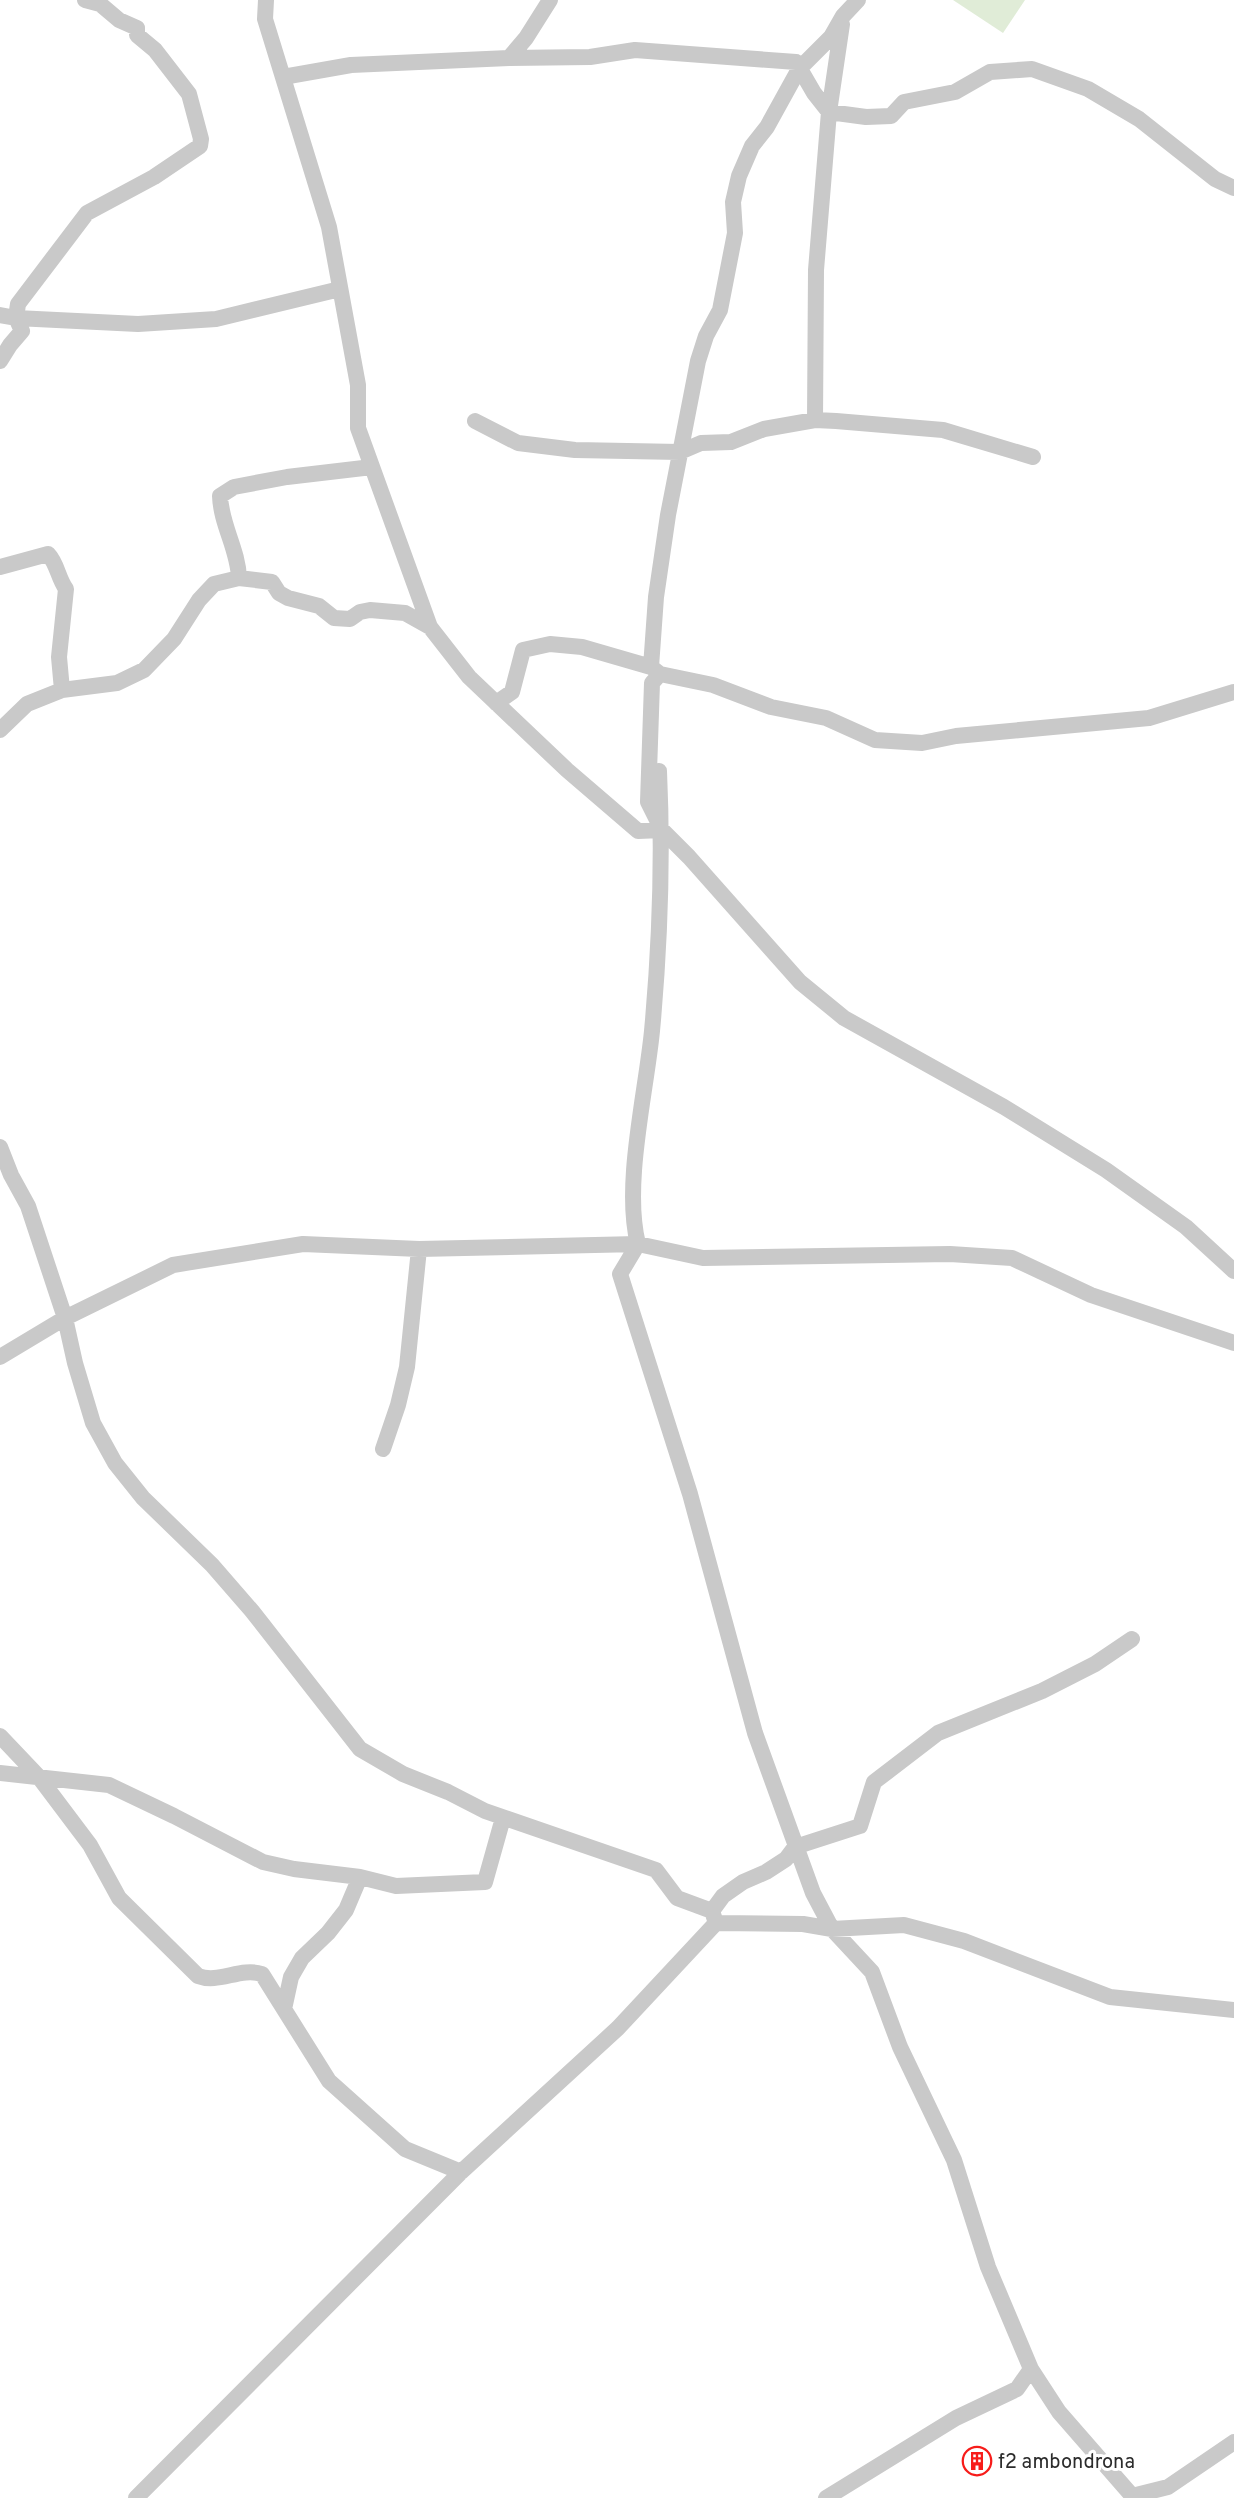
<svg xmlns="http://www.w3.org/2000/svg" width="1234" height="2498" font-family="Overpass,sans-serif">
	<rect width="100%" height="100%" fill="#fff"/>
	<path fill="#e0ecd7" d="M953 0H1025L1003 33Z"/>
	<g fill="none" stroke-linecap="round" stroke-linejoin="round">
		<path stroke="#c9c9c9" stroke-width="16" d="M266 0 265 19 329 227 358 385V428L430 627 469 677 567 770 638 831 662 830 666 839
			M858 0 843 16 831 37 799 69 767 127 752 146 739 176 733 202 735 233 720 310 706 336 698 361 668 515 656 597 651 667 660 674 652 683 648 802 662 830 689 857 800 982 844 1018 1004 1107 1106 1170 1186 1227 1234 1271
			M509 58 526 38 550 0
			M283 77 351 65 509 58 590 57 635 50 796 62 814 93 829 112 866 117 891 116 904 102 955 92 990 72 1032 69 1088 89 1139 119 1215 179 1234 188
			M0 315 16 318 138 324 216 319 340 289
			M0 361 10 345 22 331 16 318 18 304 87 213 154 177 200 146 201 139 189 94 155 50 137 35V28L119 20 100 4 85 0
			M815 420 816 270 829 112 842 24
			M475 421 518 443 575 450 680 452 701 443 731 442 764 429 815 420 836 421 943 430 1033 457
			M0 567 48 554C57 563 58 578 66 589L59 657 62 690
			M239 578C238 549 221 525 220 496L234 487 287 477 372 467
			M660 674 713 685 771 707 826 718 875 740 922 743 956 736 1149 718 1234 692
			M496 703 512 692 523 650 550 644 582 647 651 667
			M0 730 27 704 62 690 117 683 144 670 174 639 199 600 214 584 239 578 272 582 279 593 288 598 319 606 334 618 350 619 360 612 370 610 405 613 430 627
			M659 771C663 858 660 944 652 1031 646 1093 623 1185 638 1244L620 1274 690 1494 755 1733 813 1893 832 1929 872 1972 900 2047 954 2160 988 2267 1031 2369 1059 2412 1134 2498
			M0 1147 11 1175 28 1206 65 1318 75 1363 93 1423 115 1463 143 1498 212 1565 252 1611 360 1749 403 1774 448 1792 485 1811 656 1870 677 1898 712 1911 716 1923
			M0 1357 65 1318 173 1265 303 1244 419 1249 638 1244 703 1258 950 1254 1012 1258 1091 1295 1234 1343
			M383 1449 398 1405 407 1367 419 1249
			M0 1736 38 1776 90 1845 119 1898 198 1976C219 1984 240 1967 262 1974L329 2081 405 2149 461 2172
			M0 1773 109 1785 174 1816 263 1862 294 1869 360 1877 396 1886 485 1882 503 1818
			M712 1911 723 1896 743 1882 766 1872 786 1859 795 1847 860 1826 874 1782 938 1733 1042 1691 1095 1664 1132 1639
			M284 2009 291 1977 302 1958 328 1933 346 1910 360 1877
			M1132 2496 1168 2487 1234 2442
			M136 2498 461 2172 618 2028 716 1923 803 1924 832 1929 904 1925 964 1941 1110 1997 1234 2010
			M826 2498 956 2418 1017 2389 1031 2369"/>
	</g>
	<defs>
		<g id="building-ring" transform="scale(1.5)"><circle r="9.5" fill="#fff" stroke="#f71c1a" stroke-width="1.5"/><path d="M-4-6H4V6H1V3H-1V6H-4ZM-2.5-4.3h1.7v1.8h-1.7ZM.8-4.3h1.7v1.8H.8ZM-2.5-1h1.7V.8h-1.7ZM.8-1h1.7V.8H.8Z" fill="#f71c1a"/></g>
	</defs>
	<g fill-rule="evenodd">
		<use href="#building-ring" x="977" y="2461"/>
	</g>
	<g text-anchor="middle" stroke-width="6" stroke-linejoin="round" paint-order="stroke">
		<g font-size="20" fill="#2c2c2c" stroke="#fff" text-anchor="start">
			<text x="998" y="2468">f2 ambondrona</text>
		</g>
	</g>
</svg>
